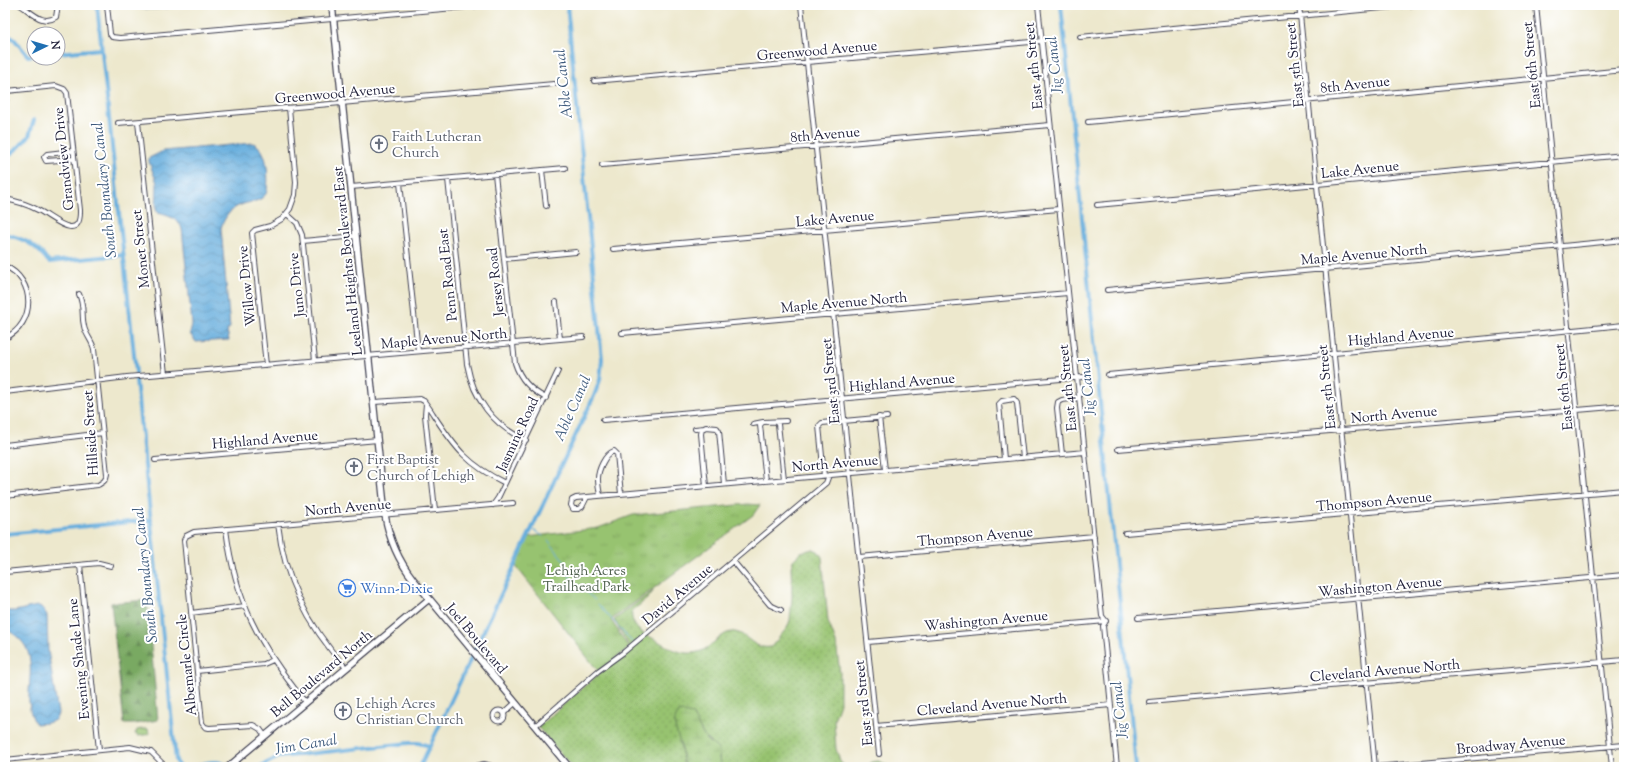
<svg xmlns="http://www.w3.org/2000/svg" width="1629" height="772" font-family="'Sorts Mill Goudy',serif">
	<defs>
		<pattern id="grass-dots" width="8" height="8" patternUnits="userSpaceOnUse"><rect width="8" height="8" fill="#97c370"/><path d="M2 2h.1M6 6h.1" fill="none" stroke="#82a762" stroke-width="1.8" stroke-linecap="round"/></pattern>
		<pattern id="forest-firs" width="22" height="20" patternUnits="userSpaceOnUse"><rect width="22" height="20" fill="#79a962"/><path d="M5 1l3.5 6h-7zM16 11l3.5 6h-7z" fill="#638952"/></pattern>
		<pattern id="wetland-marsh" width="20" height="14" patternUnits="userSpaceOnUse"><rect width="20" height="14" fill="#97c370"/><path d="M1 5h8M5 5V1M11 12h8M15 12V8" fill="none" stroke="#82a762"/></pattern>
		<pattern id="park-tufts" width="24" height="20" patternUnits="userSpaceOnUse"><rect width="24" height="20" fill="#97c370"/><path d="M3 7l-1-3M5 7V3M7 7l1-3M15 17l-1-3M17 17v-4M19 17l1-3" fill="none" stroke="#82a762"/></pattern>
		<pattern id="water-waves" width="16" height="10" patternUnits="userSpaceOnUse"><rect width="16" height="10" fill="#67aedd"/><path d="M0 5q4-4 8 0t8 0" fill="none" stroke="#548db4"/></pattern>
	</defs>
	<rect width="100%" height="100%" fill="#fff"/>
	<filter id="ink" filterUnits="userSpaceOnUse"><feTurbulence type="fractalNoise" baseFrequency=".025" numOctaves="2"/><feDisplacementMap in="SourceGraphic" scale="8" xChannelSelector="R" yChannelSelector="G"/><feConvolveMatrix kernelMatrix="1 2 1 2 8 2 1 2 1" color-interpolation-filters="sRGB"/></filter>
	<filter id="wash" filterUnits="userSpaceOnUse"><feTurbulence type="fractalNoise" baseFrequency=".012" numOctaves="4" result="noise"/><feDisplacementMap in="SourceGraphic" scale="16" xChannelSelector="R" yChannelSelector="G"/><feGaussianBlur stdDeviation="0.9" result="paint"/><feColorMatrix in="noise" values="0 0 0 0 0 0 0 0 0 0 0 0 0 0 0 0 0 1.4 0 .05"/><feComposite in="paint" operator="in"/></filter>
	<g filter="url(#wash)">
		<rect width="100%" height="100%" fill="#ede8cd"/>
		<path fill="url(#grass-dots)" stroke="#5c7256" d="M813 549 818 551 822 557 828 621 836 642 840 673V703L834 720 836 749 841 763 847 767H720L719 754 710 741 705 738 692 714 679 737 683 762 687 767H572L538 727 603 670 631 649 614 620 654 590 648 598 632 611C631 617 633 623 637 628 642 634 651 637 658 641 671 649 685 657 701 651 712 647 723 630 735 632 748 634 753 650 771 647L787 628 790 620 792 596 791 567 793 560 801 552Z
			M878 761 886 764 889 767H865L872 762Z"/>
		<path fill="url(#forest-firs)" stroke="#4e664e" d="M147 600 158 720 135 724H124L111 603Z"/>
		<path fill="url(#wetland-marsh)" stroke="#5c7256" d="M683 712 692 714 705 738 718 749 720 767H687L683 762 681 746 675 727V719L678 713Z"/>
		<path fill="url(#park-tufts)" stroke="#5c7256" d="M748 504 760 505 753 515 611 620 629 648 598 671 515 565 528 537 598 528 633 515Z
			M142 729H148L149 734 139 736 135 734 137 730Z"/>
		<path fill="url(#water-waves)" stroke="#44688c" d="M132 5H178C170 9 138 12 132 5Z
			M253 143C258 145 262 149 264 155 268 163 269 186 266 194 259 203 250 201 241 205 231 208 224 218 221 228L230 328 227 330 229 340 196 342 190 334 192 324 182 229C179 218 168 216 158 213L156 210 157 183 149 162V158L163 151Z
			M37 606 43 609 47 615 48 650 58 713C57 724 45 723 36 724 15 692 52 652 5 629V611H15Z"/>
		<g fill="none" stroke-linecap="round" stroke-linejoin="round">
			<path stroke="#67aedd" stroke-width="1" d="M532 529 543 536
				M548 540 565 562
				M569 569 570 578 595 600
				M598 604 632 642"/>
			<path stroke="#67aedd" stroke-width="4" d="M97 5 136 373
				M1061 5 1136 767
				M5 34 14 39 28 56 34 55
				M58 53 101 49
				M5 158 19 147 29 136 34 120
				M5 234C25 239 36 245 49 262L123 255
				M136 380 176 761 180 767
				M5 534 151 520
				M194 767C206 762 218 759 229 767
				M259 767 279 757 409 743H418L430 746
				M420 767 594 396 600 380 602 359 567 5"/>
		</g>
	</g>
	<g filter="url(#ink)">
		<g fill="none" stroke-linecap="round" stroke-linejoin="round">
			<g stroke="#404051" stroke-width="6">
				<path id="street" d="M20 5C32 12 42 26 56 17L58 5
					M107 5 110 34 112 37 120 38 488 5
					M801 5 879 754
					M1038 5 1102 616 1106 621 1103 626 1117 767
					M1299 5 1375 767
					M1536 5 1612 767
					M1080 37 1413 5
					M594 81 1042 41
					M5 84 7 96 5 106
					M138 122 165 374
					M1088 122 1624 70
					M118 123 554 84
					M73 151 47 154 44 157 46 161 74 159
					M602 165 1050 125
					M542 170 546 206
					M495 174 515 363C520 379 530 390 546 398
					M448 179 467 364C473 398 493 426 526 440
					M400 183 418 351
					M351 187 565 168
					M5 199C16 201 27 204 38 210 51 216 81 245 80 210L67 93 64 89 56 86 7 91
					M1097 205 1624 155
					M287 214 297 223 302 235 315 360
					M303 241 356 236
					M613 249 1059 209
					M504 259 576 252
					M5 266C36 280 36 324 5 338
					M1107 290 1624 240
					M556 302 560 339
					M622 333 1068 293
					M266 365 252 233 255 230 270 226 282 219 290 209 295 195 296 182 289 108
					M1108 375 1624 325
					M5 392 127 377 583 337
					M374 402 420 399 424 401C427 405 430 409 433 414 455 448 468 465 505 483
					M426 404 425 415 435 510
					M879 417 885 470
					M603 420 1083 377
					M776 422 778 424 784 479
					M762 423 760 425 766 481
					M753 424 763 422 786 421
					M695 429 704 428
					M5 445 103 433
					M1118 449 1624 406
					M1062 454 1057 408 1058 402 1062 400 1079 398
					M1004 459 999 404 1002 401 1014 399 1017 403 1023 458
					M155 460 378 440
					M824 476 819 426 822 423 887 417
					M706 486 701 434 702 429 706 427 717 428 719 431 724 484
					M600 495C599 490 598 484 598 479 598 470 605 454 614 451L617 454 621 494
					M5 496 98 485C103 482 106 481 107 474L94 349C92 340 85 334 84 326 81 314 85 308 79 294
					M587 497 1085 452
					M587 497 582 507 578 509H573L571 505 572 500 576 498Z
					M493 505 498 498 558 371
					M278 524C284 579 309 627 346 668
					M226 529C235 602 260 646 305 702
					M1125 533 1624 490
					M859 557 1094 536
					M733 561 770 605 781 610
					M80 565 99 750
					M5 572 99 563 111 566
					M191 613 245 606
					M1138 618 1624 575
					M868 642 1106 621
					M197 671 264 664 273 660
					M1149 702 1624 660
					M493.5 716a5.5 5.5 0 1 1 11 0a5.5 5.5 0 1 1-11 0Z
					M504 713 515 703
					M535 726 598 671 624 652 826 483 829 475
					M876 726 1111 705
					M265 736 260 729 253 725 209 728 205 727 202 723 184 540 186 536 194 532 513 503
					M5 760 130 747 151 752 166 767
					M473 767 484 764 495 767
					M1375 767 1624 745"/>
			</g>
			<g stroke="#404051" stroke-width="8">
				<path id="secondary" d="M332 5 385 515C389 538 398 560 413 579L569 767
					M228 767 429 599"/>
			</g>
			<use href="#street" stroke="#fff" stroke-width="4"/>
			<use href="#secondary" stroke="#fff" stroke-width="5.5"/>
		</g>
	</g>
	<defs>
		<g id="church-ring" transform="scale(0.9)"><circle r="9.5" fill="#fff" stroke="#6b7280" stroke-width="1.5"/><path d="M-1.2-6h2.4v3.5h3.3v2.4h-3.3V6h-2.4V-.1h-3.3v-2.4h3.3Z" fill="#6b7280"/></g>
		<g id="supermarket-ring" transform="scale(0.9)"><circle r="9.5" fill="#fff" stroke="#3f7fe0" stroke-width="1.5"/><path d="M-6-5.5h2.5l.6 2H6L4.5 2H-2.5L-4.4-4H-6ZM-1.5 3.2a1.3 1.3 0 1 0 .1 0ZM3 3.2a1.3 1.3 0 1 0 .1 0Z" fill="#3f7fe0"/></g>
	</defs>
	<g fill-rule="evenodd">
		<use href="#church-ring" x="379" y="144"/>
		<use href="#church-ring" x="354" y="467"/>
		<use href="#supermarket-ring" x="347" y="588"/>
		<use href="#church-ring" x="343" y="711"/>
	</g>
	<g text-anchor="middle" stroke-width="4" stroke-linejoin="round" paint-order="stroke">
		<g font-size="14" fill="#22223b" stroke="#fff">
			<text transform="translate(817 50) rotate(-5)" y="5">Greenwood Avenue</text>
			<text transform="translate(1294 65) rotate(-96)" y="5">East 5th Street</text>
			<text transform="translate(1531 65) rotate(-96)" y="5">East 6th Street</text>
			<text transform="translate(1033 66) rotate(-96)" y="5">East 4th Street</text>
			<text transform="translate(1355 84) rotate(-6)" y="5">8th Avenue</text>
			<text transform="translate(335 93) rotate(-5)" y="5">Greenwood Avenue</text>
			<text transform="translate(825 134) rotate(-5)" y="5">8th Avenue</text>
			<text transform="translate(63 159) rotate(-96)" y="5">Grandview Drive</text>
			<text transform="translate(1360 169) rotate(-6)" y="5">Lake Avenue</text>
			<text transform="translate(835 218) rotate(-5)" y="5">Lake Avenue</text>
			<text transform="translate(140 249) rotate(-96)" y="5">Monet Street</text>
			<text transform="translate(1364 254) rotate(-5)" y="5">Maple Avenue North</text>
			<text transform="translate(347 261) rotate(-96)" y="5">Leeland Heights Boulevard East</text>
			<text transform="translate(447 275) rotate(-96)" y="5">Penn Road East</text>
			<text transform="translate(495 282) rotate(-96)" y="5">Jersey Road</text>
			<text transform="translate(296 285) rotate(-96)" y="5">Juno Drive</text>
			<text transform="translate(246 286) rotate(-96)" y="5">Willow Drive</text>
			<text transform="translate(844 302) rotate(-5)" y="5">Maple Avenue North</text>
			<text transform="translate(1401 336) rotate(-5)" y="5">Highland Avenue</text>
			<text transform="translate(444 338) rotate(-5)" y="5">Maple Avenue North</text>
			<text transform="translate(830 381) rotate(-96)" y="5">East 3rd Street</text>
			<text transform="translate(902 382) rotate(-5)" y="5">Highland Avenue</text>
			<text transform="translate(1326 387) rotate(-96)" y="5">East 5th Street</text>
			<text transform="translate(1563 387) rotate(-96)" y="5">East 6th Street</text>
			<text transform="translate(1067 388) rotate(-96)" y="5">East 4th Street</text>
			<text transform="translate(1394 414) rotate(-5)" y="5">North Avenue</text>
			<text transform="translate(90 433) rotate(-94)" y="5">Hillside Street</text>
			<text transform="translate(517 434) rotate(-65)" y="5">Jasmine Road</text>
			<text transform="translate(265 439) rotate(-5)" y="5">Highland Avenue</text>
			<text transform="translate(835 463) rotate(-5)" y="5">North Avenue</text>
			<text transform="translate(1374 501) rotate(-5)" y="5">Thompson Avenue</text>
			<text transform="translate(348 507) rotate(-5)" y="5">North Avenue</text>
			<text transform="translate(975 536) rotate(-5)" y="5">Thompson Avenue</text>
			<text transform="translate(1380 586) rotate(-5)" y="5">Washington Avenue</text>
			<text transform="translate(677 594) rotate(-40)" y="5">David Avenue</text>
			<text transform="translate(986 620) rotate(-5)" y="5">Washington Avenue</text>
			<text transform="translate(477 638) rotate(50)" y="5">Joel Boulevard</text>
			<text transform="translate(78 659) rotate(-96)" y="5">Evening Shade Lane</text>
			<text transform="translate(186 665) rotate(-96)" y="5">Albemarle Circle</text>
			<text transform="translate(1385 670) rotate(-5)" y="5">Cleveland Avenue North</text>
			<text transform="translate(321 673) rotate(-40)" y="5">Bell Boulevard North</text>
			<text transform="translate(863 703) rotate(-96)" y="5">East 3rd Street</text>
			<text transform="translate(992 704) rotate(-5)" y="5">Cleveland Avenue North</text>
			<text transform="translate(1511 744) rotate(-5)" y="5">Broadway Avenue</text>
		</g>
		<g font-size="14" fill="#5b616d" stroke="#fff" text-anchor="start">
			<text x="392" y="141">Faith Lutheran<tspan x="392" dy="16">Church</tspan></text>
			<text x="367" y="464">First Baptist<tspan x="367" dy="16">Church of Lehigh</tspan></text>
			<text x="356" y="708">Lehigh Acres<tspan x="356" dy="16">Christian Church</tspan></text>
		</g>
		<g font-size="14" fill="#516250" stroke="#fff">
			<text x="586" y="575">Lehigh Acres<tspan x="586" dy="16">Trailhead Park</tspan></text>
		</g>
		<g font-size="14" fill="#366cbe" stroke="#fff" text-anchor="start">
			<text x="360" y="593">Winn-Dixie</text>
		</g>
		<g font-size="15" font-style="italic" fill="#3e5a7c" stroke="#fff">
			<text transform="translate(1054 65) rotate(-96)" y="5">Jig Canal</text>
			<text transform="translate(563 84) rotate(-96)" y="5">Able Canal</text>
			<text transform="translate(104 190) rotate(-96)" y="5">South Boundary Canal</text>
			<text transform="translate(1087 387) rotate(-96)" y="5">Jig Canal</text>
			<text transform="translate(572 408) rotate(-66)" y="5">Able Canal</text>
			<text transform="translate(145 575) rotate(-96)" y="5">South Boundary Canal</text>
			<text transform="translate(1119 710) rotate(-96)" y="5">Jig Canal</text>
			<text transform="translate(306 744) rotate(-9)" y="5">Jim Canal</text>
		</g>
	</g>
	<rect width="1629" height="772" fill="none" stroke="#fff" stroke-width="20"/>
	<g transform="translate(46 46) rotate(85)"><circle r="19" fill="#ffffff" stroke="#a7a7b1"/>
	<path d="M0-3L7 15L0 10L-7 15Z" fill="#1f6fb2"/>
	<text y="-6" font-size="11" font-weight="bold" text-anchor="middle" fill="#22223b">N</text>
	</g>
</svg>
